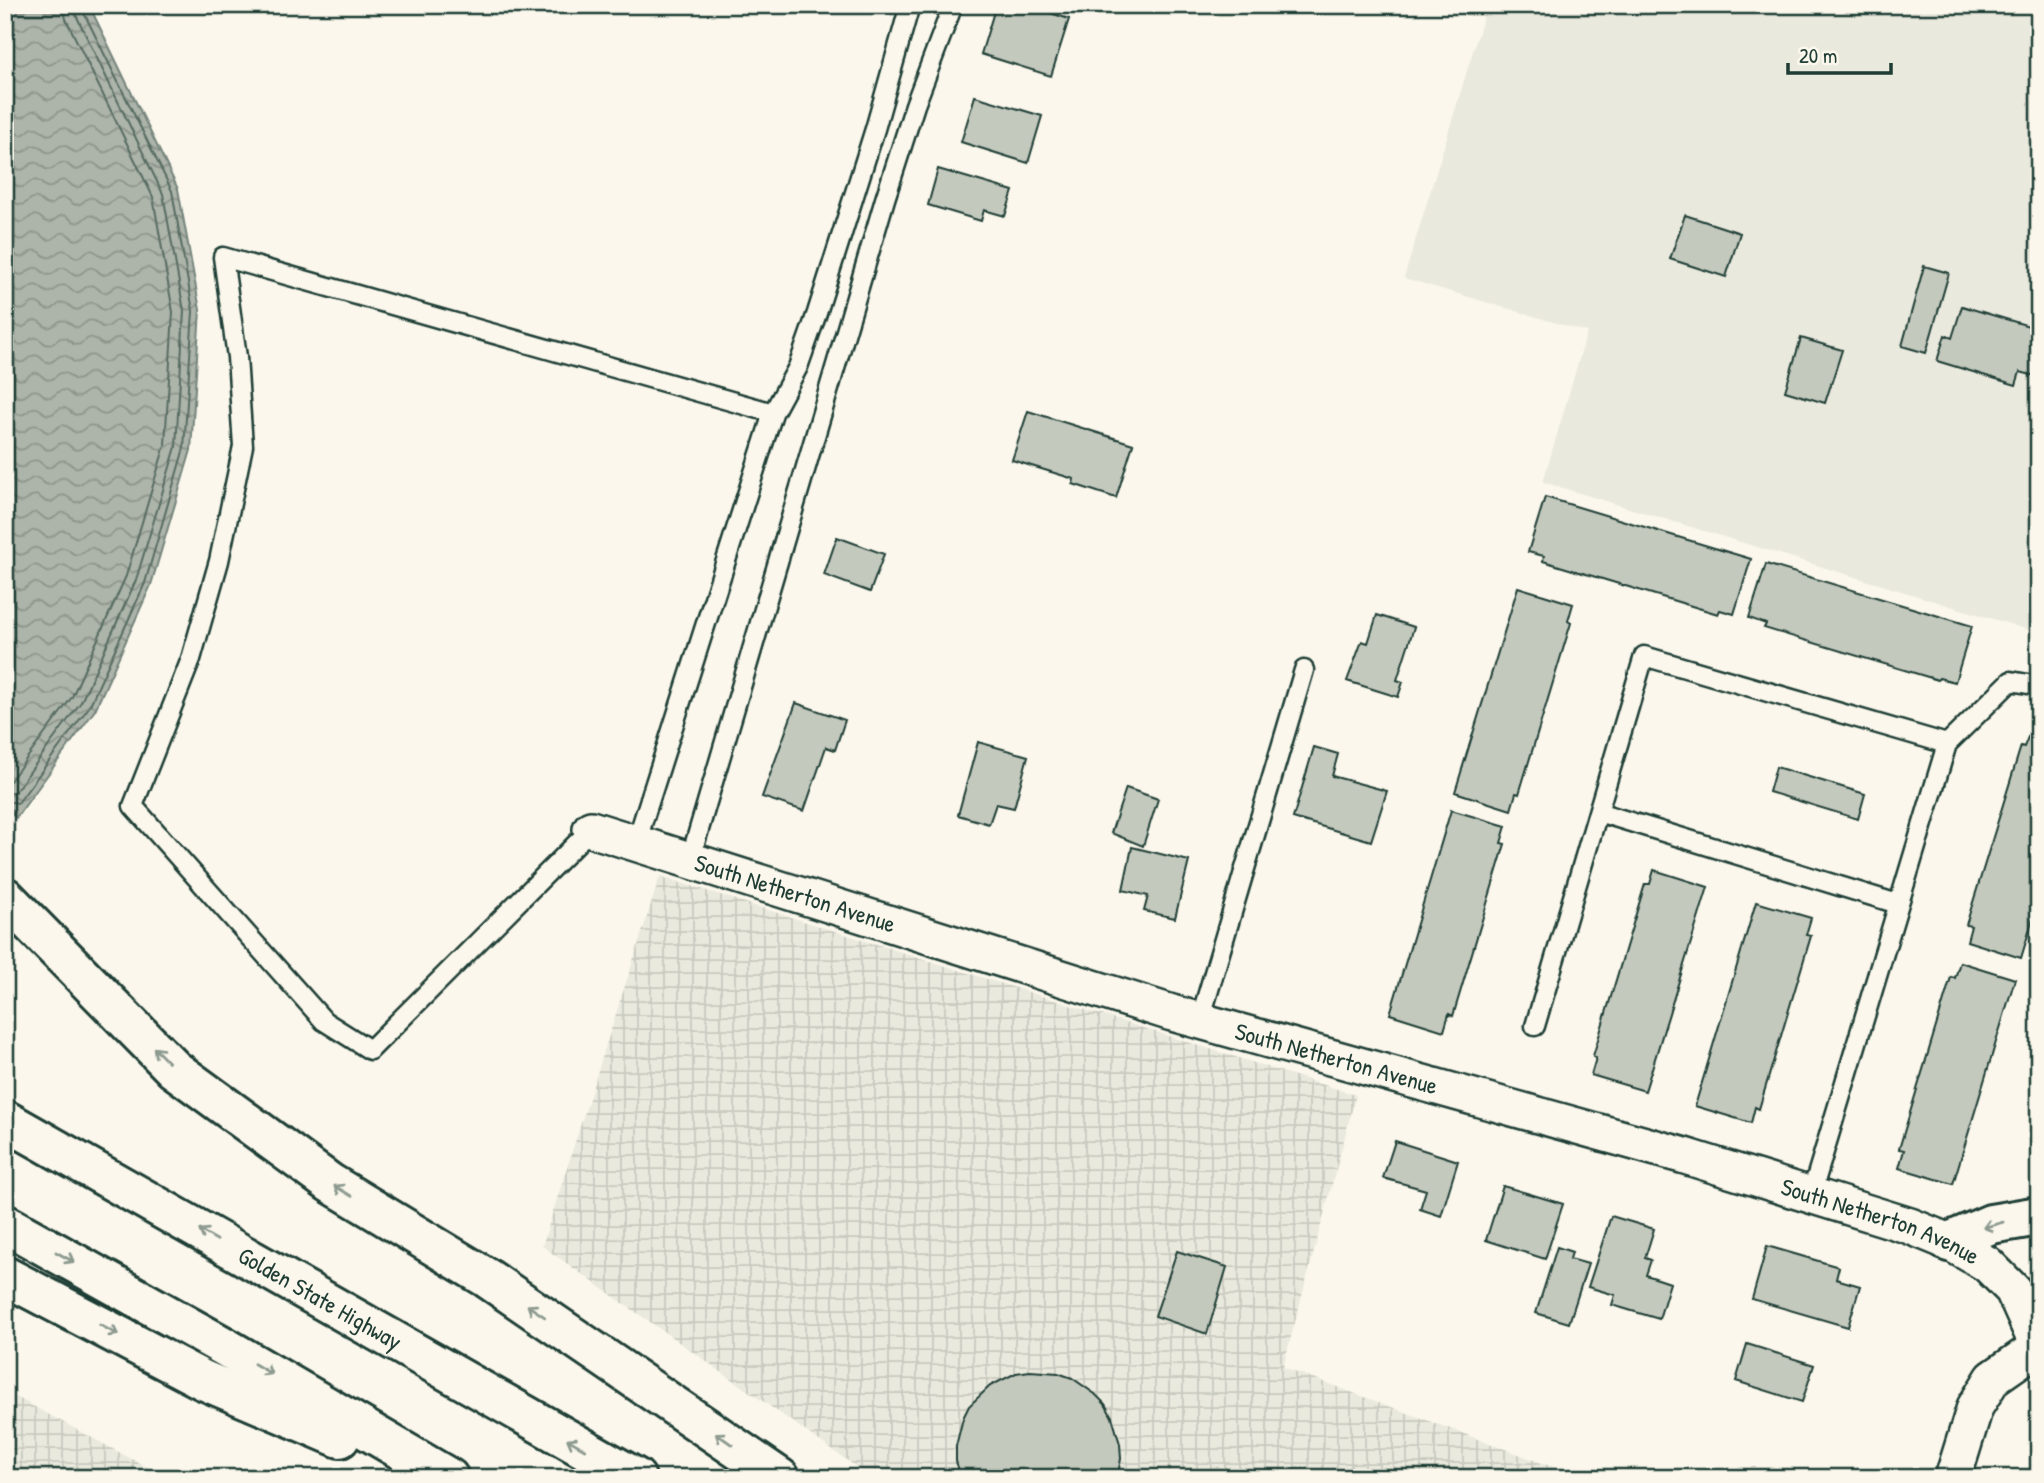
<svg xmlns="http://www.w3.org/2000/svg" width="2044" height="1483" font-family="'Patrick Hand',sans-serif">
	<defs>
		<pattern id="industrial-grid" width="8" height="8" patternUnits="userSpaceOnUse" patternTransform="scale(1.75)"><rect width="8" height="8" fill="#eae9de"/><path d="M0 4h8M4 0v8" fill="none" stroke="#c8c9bf"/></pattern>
		<pattern id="water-waves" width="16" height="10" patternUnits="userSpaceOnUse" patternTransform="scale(1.75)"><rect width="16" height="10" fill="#adb4aa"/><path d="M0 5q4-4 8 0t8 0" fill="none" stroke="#8c948b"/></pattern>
	</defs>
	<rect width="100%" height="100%" fill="#fbf7ec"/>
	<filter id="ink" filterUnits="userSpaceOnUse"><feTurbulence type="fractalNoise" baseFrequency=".0143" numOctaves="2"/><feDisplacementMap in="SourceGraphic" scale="14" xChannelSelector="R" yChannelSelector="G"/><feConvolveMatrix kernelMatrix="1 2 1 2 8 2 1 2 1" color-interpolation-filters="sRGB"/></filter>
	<g filter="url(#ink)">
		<path fill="#eae9de" d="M1487 5H2039V633L1543 482 1587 332 1404 278Z"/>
		<path fill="url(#industrial-grid)" d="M660 876 1356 1095 1283 1367 1583 1478H872L542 1246Z
			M5 1391 167 1478H5Z"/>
		<path fill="url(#water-waves)" stroke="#74847b" stroke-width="2" d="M5 5H89L178 189 200 310 191 450 151 585 95 710 16 818 5 805Z"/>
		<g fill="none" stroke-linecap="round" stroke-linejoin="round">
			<path stroke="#586d63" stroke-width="2" d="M5 782 10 781 72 697 126 576 165 445 173 312 153 197 66 19 63 5
				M5 793 15 792 81 702 136 580 176 447 184 311 163 194 76 15 74 5
				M5 801 18 803 89 707 145 583 184 448 193 311 172 191 83 11V5"/>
		</g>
		<path fill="#c4c9be" stroke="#1f3d34" stroke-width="2" d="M996 5H1026L1069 19 1051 76 981 54Z
			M975 96 1042 116 1028 163 961 142Z
			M938 169 1013 191 1005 216 984 210 981 221 928 205Z
			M1685 215 1740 233 1726 277 1670 259Z
			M1924 266 1949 273 1926 353 1902 346Z
			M1962 306 2039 329V377L2020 372 2016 385 1937 361 1945 335 1952 338Z
			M1801 338 1842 350 1825 403 1785 391Z
			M1028 411 1133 444 1116 498 1073 484 1074 479 1012 460Z
			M1545 497 1751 559 1734 614 1720 610 1718 614 1543 561 1544 556 1528 552Z
			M837 537 884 554 870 592 824 575Z
			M1766 564 1972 626 1955 682 1939 678 1938 680 1764 628 1766 624 1749 618Z
			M1518 587 1573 604 1568 621 1571 623 1519 794 1516 793 1511 810 1455 792Z
			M1377 615 1414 627 1397 680 1403 682 1398 697 1347 681 1362 641 1368 643Z
			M796 703 845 720 835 750 826 747 804 811 762 797Z
			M2028 737 2039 740V899L2021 958 1967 941 1971 926 1966 925 2021 746 2024 747Z
			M978 742 1028 756 1014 808 996 804 989 824 958 815Z
			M1314 747 1338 754 1332 776 1387 791 1371 841 1293 818Z
			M1776 767 1865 794 1858 819 1769 792Z
			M1126 788 1158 799 1143 846 1111 833Z
			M1451 810 1506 826 1501 843 1505 844 1453 1016 1449 1014 1444 1031 1390 1014Z
			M1132 847 1189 861 1175 918 1144 911 1148 896 1123 890Z
			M1654 870 1708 887 1645 1091 1591 1075 1596 1058 1593 1056 1645 884H1650Z
			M1756 902 1811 918 1806 935 1811 936 1759 1109 1755 1107 1751 1123 1695 1106Z
			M1960 962 2015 979 1953 1184 1899 1168 1904 1150 1899 1149 1951 977 1955 978Z
			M1395 1141 1458 1161 1441 1216 1420 1209 1426 1190 1383 1178Z
			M1503 1186 1563 1204 1545 1259 1486 1240Z
			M1611 1216 1654 1229 1645 1258 1651 1260 1646 1275 1670 1283 1659 1319 1612 1305 1615 1295 1588 1287Z
			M1767 1246 1839 1267 1836 1279 1860 1286 1848 1327 1752 1299Z
			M1557 1247 1572 1252 1570 1259 1588 1264 1569 1323 1536 1313Z
			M1177 1251 1227 1267 1207 1334 1155 1316Z
			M1747 1344 1814 1365 1802 1402 1736 1381Z
			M1030 1371 1058 1373 1072 1378 1095 1394 1105 1404 1112 1417 1120 1444 1121 1459 1117 1478H961L956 1461V1446L963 1418 969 1406 990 1386 1016 1373Z"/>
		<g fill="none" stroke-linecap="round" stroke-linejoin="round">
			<g stroke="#1f3d34" stroke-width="23">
				<path id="service" d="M773 413 798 367 817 313 875 129 910 5
					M1598 812 1898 904
					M591 829 370 1050 324 1021 133 806 191 659 219 561 243 446 237 357 223 257 773 413 636 843
					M690 860 885 199 915 105 953 5
					M1200 1020 1304 670
					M1535 1026 1644 656 1947 744
					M1811 1195 1947 744 2011 681 2039 686"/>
			</g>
			<g stroke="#1f3d34" stroke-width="40">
				<g id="minor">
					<path id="s1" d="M591 829 1172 1013 1685 1156 1910 1226 1949 1242 1987 1264 2013 1290 2038 1346"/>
					<path d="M1953 1478 1975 1407 1993 1378 2039 1346"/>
				</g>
			</g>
			<g stroke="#1f3d34" stroke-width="44">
				<path id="secondary" d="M1949 1242 1991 1224 2039 1216"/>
			</g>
			<g stroke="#1f3d34" stroke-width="44">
				<g id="motorway">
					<path d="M5 897 174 1069 330 1183 487 1278 780 1478"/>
					<path id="s2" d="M5 1120 636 1478"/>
					<path d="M5 1224 225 1347 449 1478"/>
					<path d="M5 1276 203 1380 340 1438"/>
				</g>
			</g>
			<use href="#service" stroke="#fbf7ec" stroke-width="18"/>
			<use href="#minor" stroke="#fbf7ec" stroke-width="35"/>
			<use href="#secondary" stroke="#fbf7ec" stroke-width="38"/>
			<use href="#motorway" stroke="#fbf7ec" stroke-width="38"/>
		</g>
		<defs><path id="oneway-shaft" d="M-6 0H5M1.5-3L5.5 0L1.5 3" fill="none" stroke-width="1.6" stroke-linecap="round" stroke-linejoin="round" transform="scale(1.75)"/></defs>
		<g stroke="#8d9a90">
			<use href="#oneway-shaft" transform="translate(161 1055) rotate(-135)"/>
			<use href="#oneway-shaft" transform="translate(343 1191) rotate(-149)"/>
			<use href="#oneway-shaft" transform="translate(1993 1225) rotate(164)"/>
			<use href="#oneway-shaft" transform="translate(208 1235) rotate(-150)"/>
			<use href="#oneway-shaft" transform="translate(65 1257) rotate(29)"/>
			<use href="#oneway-shaft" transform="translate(536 1311) rotate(-146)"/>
			<use href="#oneway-shaft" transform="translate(109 1330) rotate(28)"/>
			<use href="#oneway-shaft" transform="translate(263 1369) rotate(30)"/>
			<use href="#oneway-shaft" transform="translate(724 1439) rotate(-145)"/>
			<use href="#oneway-shaft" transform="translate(576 1444) rotate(-150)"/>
		</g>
	</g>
	<g text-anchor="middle" stroke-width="5" stroke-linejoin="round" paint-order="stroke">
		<g font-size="24" fill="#1f3d34" stroke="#fbf7ec">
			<text dy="8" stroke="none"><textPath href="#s1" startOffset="214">South Netherton Avenue</textPath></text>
			<text dy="8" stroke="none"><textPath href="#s1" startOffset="780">South Netherton Avenue</textPath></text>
			<text dy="8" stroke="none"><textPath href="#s1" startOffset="1348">South Netherton Avenue</textPath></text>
			<text dy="8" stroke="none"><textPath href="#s2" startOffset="362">Golden State Highway</textPath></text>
		</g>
	</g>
	<rect width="2044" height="1483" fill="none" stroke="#fbf7ec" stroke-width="28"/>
	<rect x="14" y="14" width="2016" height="1455" fill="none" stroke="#1f3d34" stroke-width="2.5" filter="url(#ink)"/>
	<path d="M1788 63v10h103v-10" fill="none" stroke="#1f3d34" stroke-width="3.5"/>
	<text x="1799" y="63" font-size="21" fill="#1f3d34" stroke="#fbf7ec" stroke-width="5" paint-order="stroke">20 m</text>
</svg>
